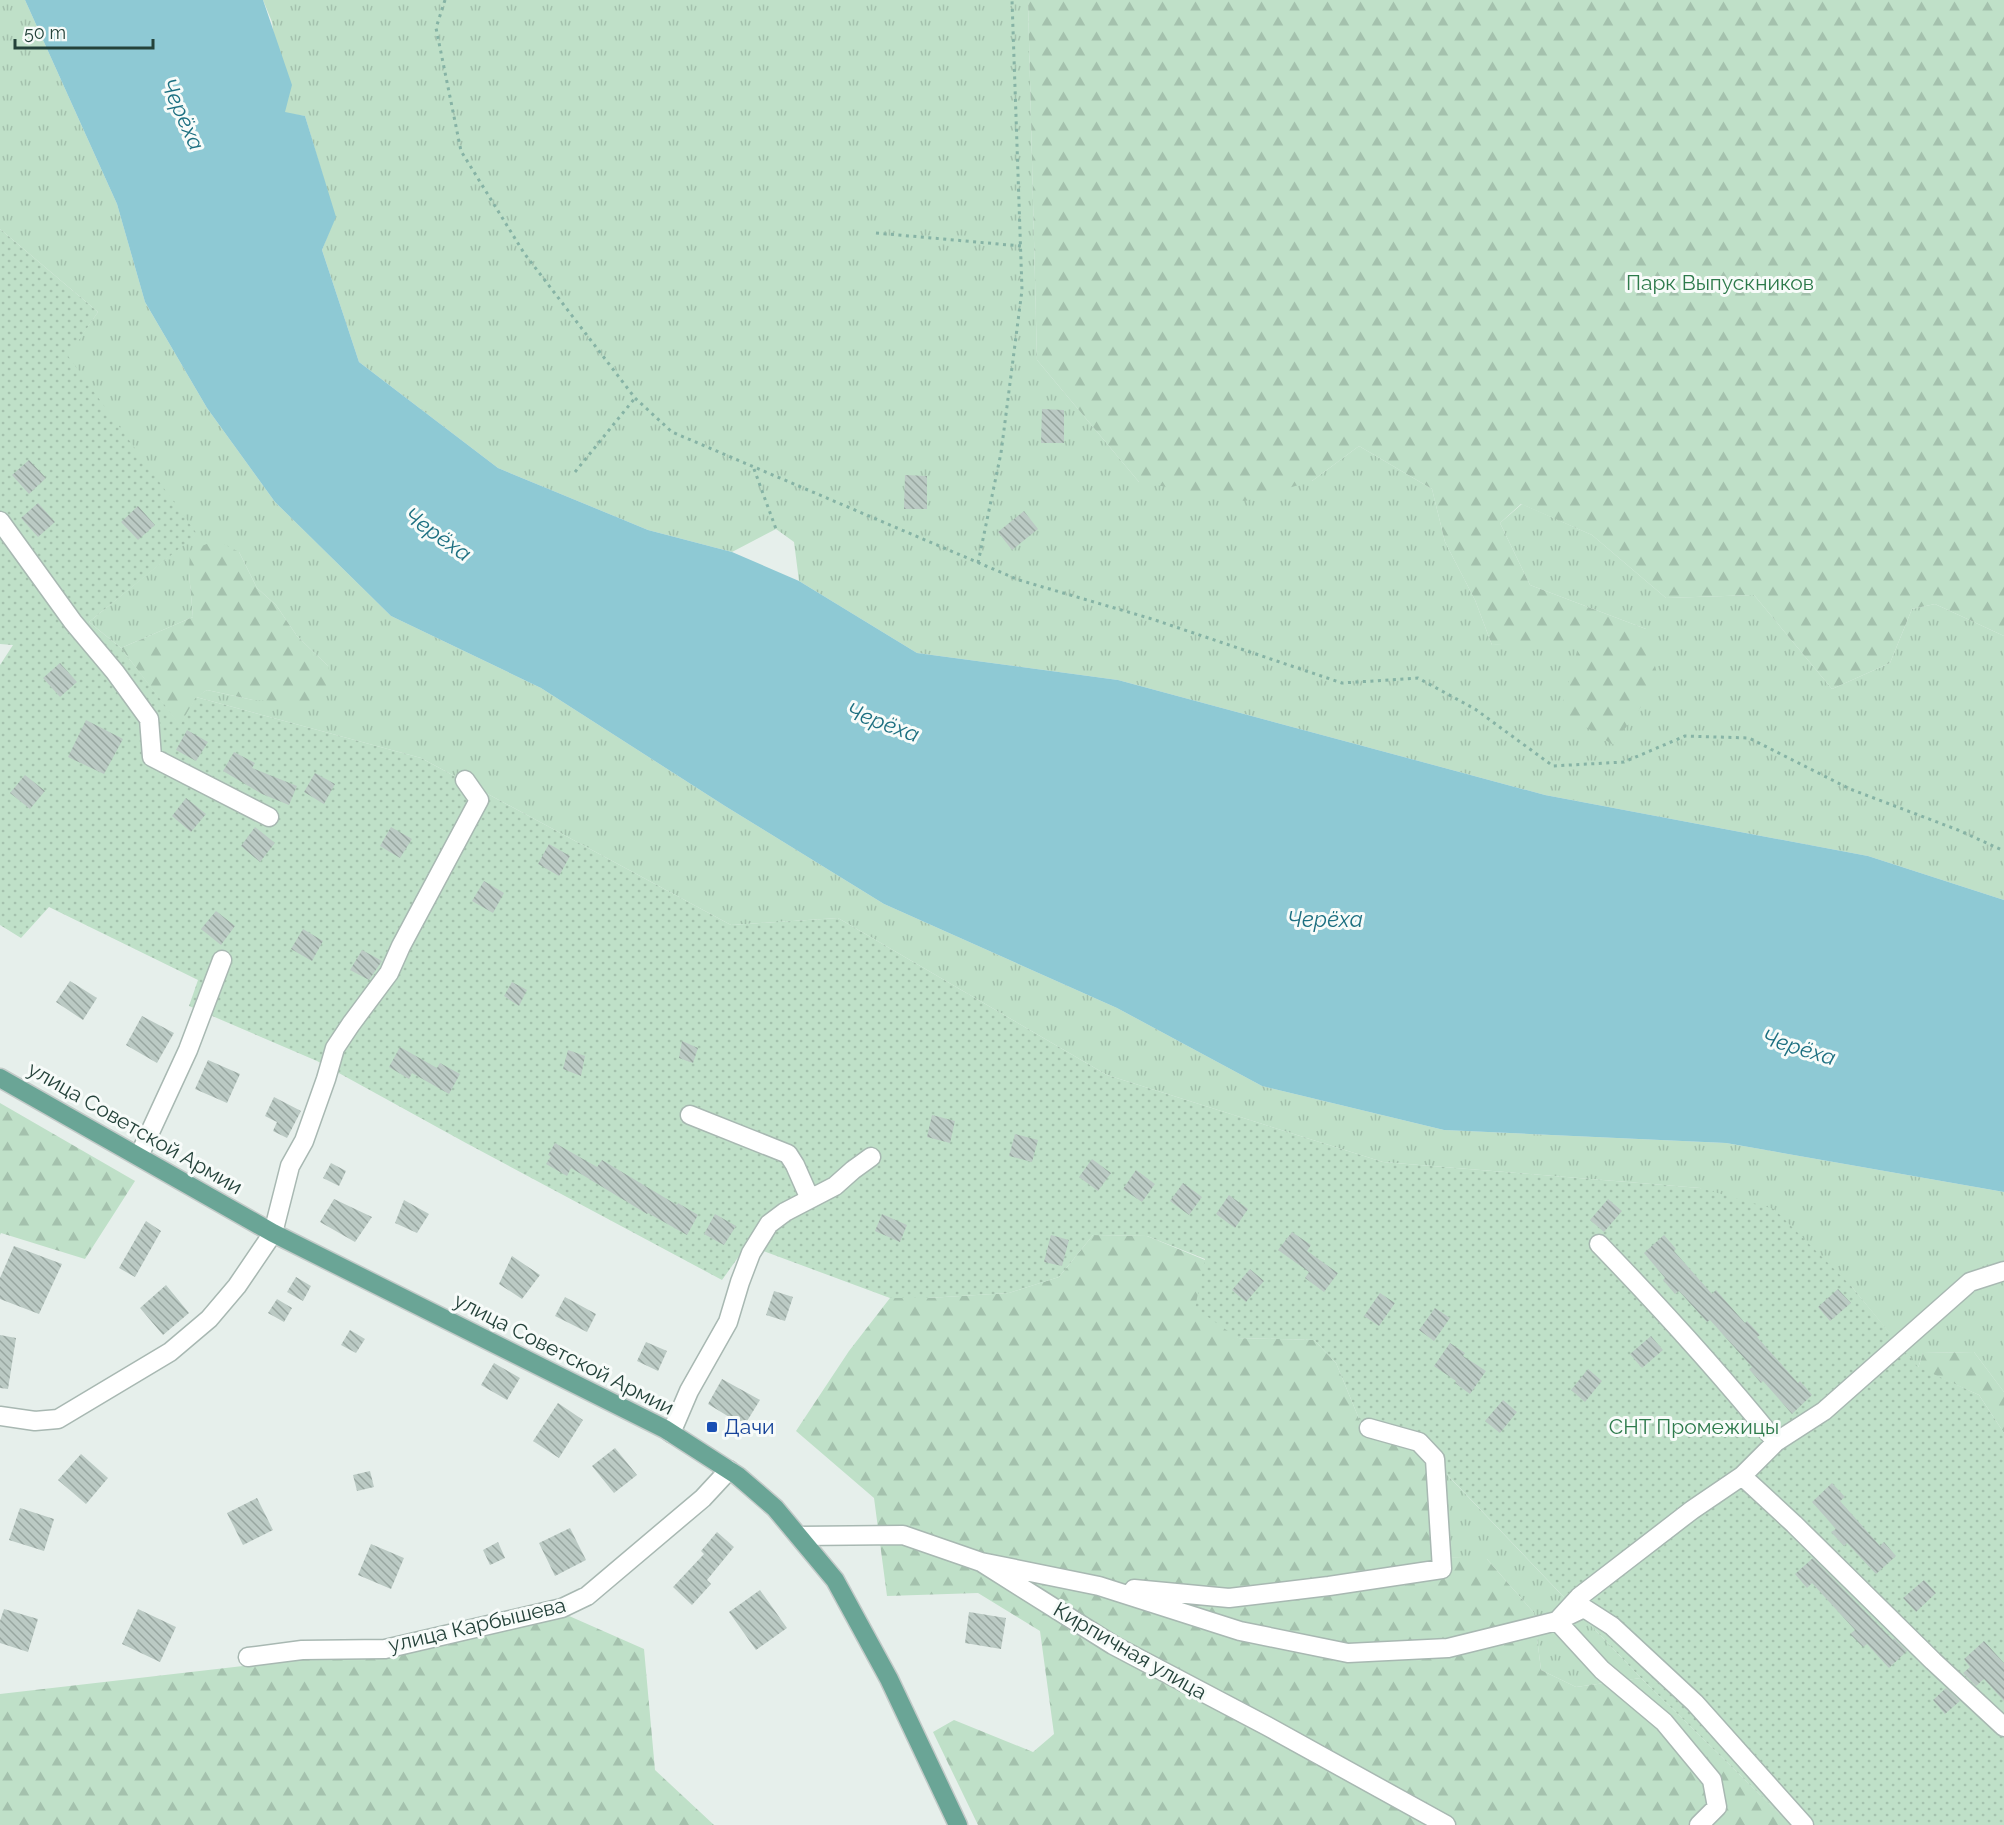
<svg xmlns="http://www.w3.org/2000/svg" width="2004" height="1825" font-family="Raleway,sans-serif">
	<defs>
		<pattern id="grass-tufts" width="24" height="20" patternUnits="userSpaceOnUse" patternTransform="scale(1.5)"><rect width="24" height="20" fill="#bfe0c8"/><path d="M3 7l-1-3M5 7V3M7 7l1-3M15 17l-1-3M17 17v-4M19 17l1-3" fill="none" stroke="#a4c1ad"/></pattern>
		<pattern id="forest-firs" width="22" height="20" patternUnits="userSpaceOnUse" patternTransform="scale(1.5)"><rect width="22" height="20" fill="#bfe0c8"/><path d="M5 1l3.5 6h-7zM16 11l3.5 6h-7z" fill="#a4c1ad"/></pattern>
		<pattern id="garden-dots" width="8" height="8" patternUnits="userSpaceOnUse" patternTransform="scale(1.5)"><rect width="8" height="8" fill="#bfe0c8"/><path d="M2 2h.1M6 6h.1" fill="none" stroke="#a4c1ad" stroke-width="1.8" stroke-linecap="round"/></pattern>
		<pattern id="building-back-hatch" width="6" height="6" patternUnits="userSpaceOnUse" patternTransform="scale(1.5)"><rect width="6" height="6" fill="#bbcac4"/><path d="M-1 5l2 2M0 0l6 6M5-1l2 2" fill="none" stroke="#98a6a0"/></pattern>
	</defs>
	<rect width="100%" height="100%" fill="#e6efeb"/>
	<path fill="url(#grass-tufts)" d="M0 0H25L117 204 145 302 207 408 275 502 391 616 541 688 725 806 884 904 1117 1008 1262 1086 1444 1130 1726 1143 2004 1192V1392L1974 1352 1923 1353 1918 1368 1852 1287 1700 1188 1383 1162 1107 1075 838 918 731 925 421 758 196 697 207 690 253 700 328 666 297 636 276 605 257 588 239 552 189 573 193 617 121 648 89 622 196 534 67 356 98 312 0 229Z
		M263 0H1028L1037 360 1139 482 1312 481 1359 446 1432 489 1445 542 1475 600 1492 645 1646 629 1530 585 1500 523 1522 504 1592 535 1666 598 1754 595 1832 689 1890 663 1912 609 1935 604 2004 636V900L1868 856 1545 795 1118 680 917 653 799 581 794 542 776 529 732 552 648 530 498 468 359 362 322 250 335 217 305 116 284 113 272 22Z
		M1432 1459 1641 1678 1576 1687 1541 1670 1534 1613 1487 1559 1439 1557Z"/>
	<path fill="url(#forest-firs)" d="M1028 0H2004V636L1935 604 1912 609 1890 663 1832 689 1754 595 1666 598 1592 535 1521 504 1500 523 1530 585 1646 629 1659 682 1613 745 1560 710 1581 641 1492 645 1475 600 1445 542 1432 489 1359 446 1312 481 1245 501 1139 482 1037 360Z
		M216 540 239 552 257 588 276 605 297 636 328 666 332 681 310 703 253 700 207 690 196 698 180 726 121 648 193 617 189 573 190 551Z
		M0 1103 135 1181 85 1259 1 1233 0 1235Z
		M1093 1235 1147 1236 1205 1260 1238 1338 1314 1340 1336 1363 1362 1426 1418 1445 1432 1459 1439 1557 1486 1558 1534 1613 1541 1670 1576 1687 1641 1678 1791 1825H978L933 1732 954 1720 1033 1752 1054 1734 1040 1631 978 1593 887 1596 874 1498 796 1431 849 1351 890 1298H928L1009 1293 1059 1277Z
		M1974 1352 2004 1392V1433L1979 1395 1918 1368 1923 1353Z
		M551 1608 644 1649 655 1770 714 1825H0V1694L357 1653Z"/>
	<path fill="url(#garden-dots)" d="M0 229 98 312 68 356 197 534 89 622 121 648 180 725 196 697 421 758 731 925 838 918 1107 1075 1383 1162 1700 1188 1774 1209 1852 1287 1918 1367 1979 1395 2004 1433V1825H1791L1641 1678 1419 1445 1362 1426 1336 1363 1314 1340 1238 1338 1195 1308 1205 1259 1147 1236 1093 1235 1059 1277 1009 1293 928 1298H890L747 1245 722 1280 466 1143 317 1061 189 1006 198 980 49 907 21 938 0 925V665L13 645 0 644Z"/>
	<path fill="#8ec9d4" d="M25 0H263L292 85 285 112 305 116 336 217 322 250 359 362 498 468 648 530 732 552 799 581 917 653 1118 680 1545 795 1868 856 2004 900V1192L1726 1143 1444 1130 1262 1086 1117 1008 884 904 725 806 541 688 391 616 275 502 207 408 145 302 117 204Z"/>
	<path fill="url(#building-back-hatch)" d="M1042 409 1064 410V443H1041Z
		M29 460 46 478 29 494 12 475Z
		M905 475 927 476V509H904Z
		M38 503 55 522 38 537 21 518Z
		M138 506 155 525 138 540 121 522Z
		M1024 511 1038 529 1012 550 998 532Z
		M60 663 77 682 60 697 43 678Z
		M86 720 123 739 104 774 68 757Z
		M187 730 208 742 196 761 176 750Z
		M234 752 255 763 252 768 297 786 289 805 262 794 223 771Z
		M315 773 335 784 324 804 304 792Z
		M25 775 45 791 30 809 10 793Z
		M186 798 206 814 191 832 172 816Z
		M255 827 275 843 260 862 241 846Z
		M391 827 412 839 400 858 380 846Z
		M549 844 570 856 559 876 538 864Z
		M484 881 504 893 493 913 472 901Z
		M216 911 235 926 221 945 201 929Z
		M303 929 323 941 312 961 291 949Z
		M362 950 382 961 369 980 350 970Z
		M70 981 97 998 83 1020 56 1002Z
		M512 982 527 990 519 1006 504 996Z
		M142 1016 174 1033 157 1063 126 1045Z
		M682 1041 698 1048 693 1063 679 1058Z
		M400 1047 437 1068 440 1063 460 1074 449 1094 412 1073 409 1079 389 1067Z
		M568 1050 585 1056 581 1076 563 1069Z
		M208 1060 240 1074 227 1103 195 1089Z
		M274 1097 301 1111 287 1138 273 1131 277 1122 265 1116Z
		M932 1115 955 1121 950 1143 927 1137Z
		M1015 1134 1038 1140 1032 1162 1009 1156Z
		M555 1143 597 1167 602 1160 677 1205 678 1203 698 1215 687 1235 648 1213 647 1214 571 1168 567 1176 546 1164 551 1156 548 1155Z
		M1092 1159 1111 1173 1098 1191 1079 1177Z
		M331 1163 346 1171 339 1186 323 1178Z
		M1136 1170 1155 1184 1142 1202 1123 1189Z
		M1183 1183 1202 1197 1189 1215 1170 1201Z
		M1229 1195 1248 1209 1235 1228 1216 1214Z
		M334 1199 372 1217 355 1242 320 1222Z
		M1608 1199 1622 1211 1604 1232 1590 1220Z
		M404 1200 429 1214 417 1233 395 1223Z
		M715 1214 736 1226 724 1245 704 1234Z
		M882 1214 907 1225 900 1242 875 1231Z
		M146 1221 161 1231 135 1277 119 1268Z
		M1292 1232 1311 1245 1307 1251 1338 1273 1324 1292 1305 1278 1309 1272 1278 1250Z
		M1051 1235 1069 1240 1062 1266 1044 1262Z
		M1664 1235 1676 1249 1674 1251 1712 1294 1716 1290 1745 1323 1747 1321 1760 1335 1757 1337 1798 1383 1800 1381 1812 1395 1792 1414 1763 1381 1761 1383 1749 1369 1752 1367 1710 1320 1707 1322 1679 1291 1675 1294 1663 1280 1665 1278 1644 1253Z
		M14 1246 62 1264 39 1314 0 1299V1278Z
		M512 1256 540 1275 522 1299 499 1284Z
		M1250 1269 1264 1281 1246 1302 1232 1290Z
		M296 1277 311 1286 303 1301 287 1292Z
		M166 1285 189 1313 163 1335 140 1308Z
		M1838 1289 1851 1303 1830 1321 1818 1307Z
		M774 1291 793 1297 785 1321 766 1315Z
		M1380 1293 1395 1303 1379 1326 1364 1316Z
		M565 1297 596 1314 587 1332 555 1316Z
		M277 1299 292 1308 284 1322 268 1313Z
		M1435 1308 1450 1318 1434 1341 1419 1330Z
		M350 1330 365 1339 356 1353 341 1345Z
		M0 1335 16 1338 8 1389 0 1388Z
		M1651 1336 1663 1350 1642 1368 1630 1354Z
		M646 1342 667 1351 658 1371 637 1361Z
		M1450 1343 1465 1353 1463 1356 1486 1371 1470 1394 1455 1383 1456 1381 1434 1366Z
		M494 1363 520 1378 507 1400 481 1385Z
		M1588 1369 1602 1381 1585 1402 1571 1390Z
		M722 1379 760 1400 744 1426 708 1404Z
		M1503 1400 1517 1412 1500 1433 1485 1421Z
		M558 1403 583 1420 559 1458 533 1441Z
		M615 1448 637 1475 614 1493 592 1466Z
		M81 1454 108 1478 86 1504 58 1480Z
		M370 1471 374 1487 357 1491 353 1475Z
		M1832 1483 1845 1497 1840 1501 1880 1546 1884 1542 1896 1556 1876 1574 1847 1543 1844 1546 1831 1532 1836 1529 1812 1502Z
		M257 1498 273 1530 243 1545 227 1513Z
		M20 1508 54 1519 44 1551 9 1540Z
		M570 1528 586 1560 555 1576 539 1543Z
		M717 1532 734 1547 707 1580 711 1584 692 1605 673 1587 704 1554 701 1551Z
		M498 1542 505 1558 490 1565 483 1550Z
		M371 1544 404 1558 391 1589 358 1575Z
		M1813 1558 1893 1640 1894 1638 1907 1651 1889 1668 1867 1644 1863 1647 1850 1634 1855 1630 1812 1583 1807 1588 1795 1574Z
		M1924 1580 1936 1593 1916 1612 1903 1598Z
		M760 1590 787 1628 756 1650 729 1612Z
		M4 1609 38 1619 28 1652 0 1643V1621Z
		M138 1609 176 1627 160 1662 122 1644Z
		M969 1612 1006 1618 1001 1649 965 1643Z
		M1984 1641 2004 1663V1701L1984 1679 1976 1686 1963 1673 1970 1667 1964 1659Z
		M1946 1688 1960 1701 1945 1714 1933 1700Z"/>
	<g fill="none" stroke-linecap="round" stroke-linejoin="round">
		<g stroke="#a8b8b2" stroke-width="21">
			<path id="minor" d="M0 521 73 622 115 672 149 719 152 757 269 817
				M690 1115 788 1154 795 1165 810 1199
				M139 1156 188 1050 222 960
				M1599 1244C1661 1308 1720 1373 1776 1442
				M0 1416 35 1421 58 1419 170 1352 209 1319 237 1286 273 1233 290 1166 304 1141 326 1079 335 1048 351 1024 389 973 401 946 479 800 465 780
				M671 1433 689 1391 728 1322 740 1282 751 1253 769 1224 785 1212 835 1186 853 1170 871 1157
				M1742 1476 1794 1524 1933 1661 2004 1727
				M799 1536 903 1535 981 1562 1113 1645 1267 1726 1446 1825
				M981 1562 1099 1586 1240 1631 1348 1653 1448 1648 1557 1621 1579 1597 1692 1510 1742 1476 1776 1442 1824 1411 1970 1282 2004 1271
				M1134 1589 1229 1598 1329 1586 1442 1569 1435 1459 1419 1442 1369 1428
				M248 1657 302 1650 385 1649 562 1608 587 1596 703 1498 729 1470
				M1699 1825 1717 1807 1712 1780 1664 1722 1602 1670 1557 1621 1584 1608 1612 1626 1695 1703 1804 1825"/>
		</g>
		<g stroke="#c2cac8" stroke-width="21">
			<path id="major" d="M0 1078 273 1233 665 1429 738 1476 775 1508 835 1580 889 1679 958 1825"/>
		</g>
		<path stroke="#86b3a5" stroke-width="3" stroke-dasharray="3 4.5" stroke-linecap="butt" d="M445 0 436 28 461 151 524 253 635 398 672 432 1019 580 1152 619 1342 683 1418 678 1475 709 1553 766 1624 762 1685 736 1749 738 1850 789 1958 830 2004 851
			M876 233 1021 246
			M754 469 776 529
			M575 472 635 398
			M978 563 1001 453 1022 290 1012 0"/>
		<use href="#minor" stroke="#fff" stroke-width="18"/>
		<use href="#major" stroke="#6aa596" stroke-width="18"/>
	</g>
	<rect fill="#1a4fb4" stroke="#f7fbf9" stroke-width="2" x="706" y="1421" width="12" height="12" rx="3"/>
	<g text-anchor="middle" stroke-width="6" stroke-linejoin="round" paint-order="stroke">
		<g font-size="21" fill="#2d7a4b" stroke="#f7fbf9">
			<text x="1720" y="290">Парк Выпускников</text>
			<text x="1694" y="1434">СНТ Промежицы</text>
		</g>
		<g font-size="21" fill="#24423a" stroke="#f7fbf9">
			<text transform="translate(135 1128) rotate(30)" y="7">улица Советской Армии</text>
			<text transform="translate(564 1354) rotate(27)" y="7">улица Советской Армии</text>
			<text transform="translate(477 1625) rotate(-13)" y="7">улица Карбышева</text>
			<text transform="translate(1130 1651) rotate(30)" y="7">Кирпичная улица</text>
		</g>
		<g font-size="21" fill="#164399" stroke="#f7fbf9" text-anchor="start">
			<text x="724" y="1434">Дачи</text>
		</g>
		<g font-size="22" font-style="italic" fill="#1c6f80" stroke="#f7fbf9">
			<text transform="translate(183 114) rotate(66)" y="8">Черёха</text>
			<text transform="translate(438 534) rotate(35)" y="8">Черёха</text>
			<text transform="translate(883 722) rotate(20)" y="8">Черёха</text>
			<text x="1325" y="927">Черёха</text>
			<text transform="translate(1799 1047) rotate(17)" y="8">Черёха</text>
		</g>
	</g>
	<path d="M15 39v9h138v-9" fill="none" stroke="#24423a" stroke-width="3"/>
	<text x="24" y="39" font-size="18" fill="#24423a" stroke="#f7fbf9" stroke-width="4.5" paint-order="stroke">50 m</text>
</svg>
